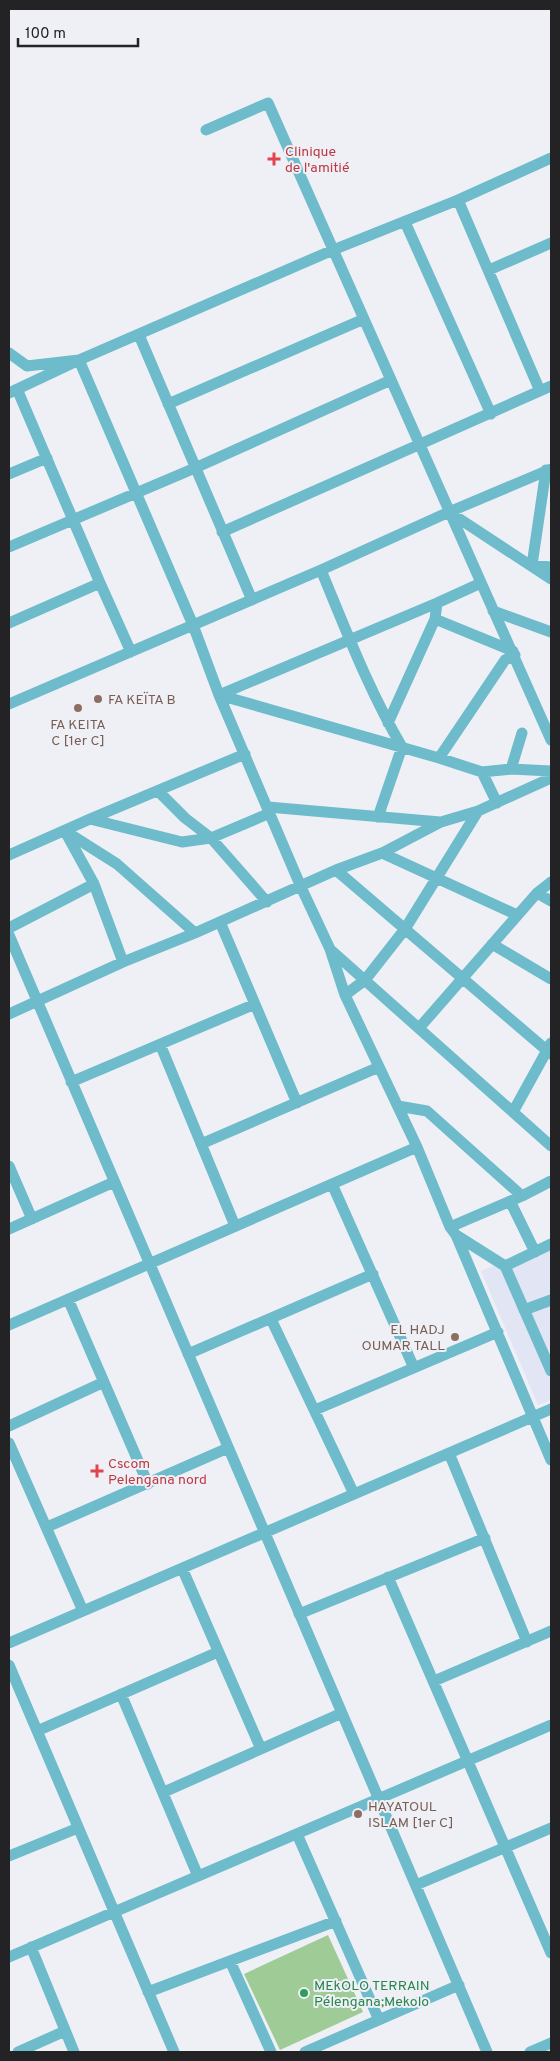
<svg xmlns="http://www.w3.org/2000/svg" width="560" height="2061" font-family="Overpass,sans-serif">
	<rect width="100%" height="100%" fill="#eef0f6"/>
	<path fill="#e2e5f3" d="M551 1242V1400L538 1405 481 1271Z"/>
	<path fill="#9ecb96" d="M328 1935 363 2012 280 2050 244 1974Z"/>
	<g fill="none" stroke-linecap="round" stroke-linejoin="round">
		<path stroke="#6ebbcc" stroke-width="11" d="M206 130 268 103 551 740
			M458 200 540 391
			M405 222 491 414
			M489 270 551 243
			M139 335 252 600
			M9 353 27 366 79 360 193 625 219 695 301 887 330 949 345 995 417 1147 450 1227 456 1235 551 1460
			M17 389 100 583 131 652
			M9 393 79 360 333 250 458 200 551 158
			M168 404 364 319
			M546 470 532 565 551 567
			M9 474 47 458
			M449 512 551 579
			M222 532 551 386
			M9 547 195 468 391 380
			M321 570C346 630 369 691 402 747L378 817
			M493 611 551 632
			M435 619 513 651
			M9 623 100 583
			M219 695 439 758 482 772 511 769 551 771
			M219 695 437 603 481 583
			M9 704 321 570 449 512 551 469
			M388 723 435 619 437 603
			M439 758 505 660 515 655
			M511 769 522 733
			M482 772 497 803
			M158 791 185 818 211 838 267 902
			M268 807 440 822
			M90 819 182 842 211 838 270 813
			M65 831 117 864 195 933
			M66 833 94 884 123 962
			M382 853 517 915
			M9 855 90 819 245 754
			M336 870 551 1054
			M537 893 551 901
			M220 922 297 1103
			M9 928 94 884
			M9 935 487 2052
			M492 944 551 979
			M332 951 551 1146
			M345 995 365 980 405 929 478 811
			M9 1014 123 962 195 933 336 870 382 853 441 822 478 811 551 778
			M420 1027 537 893 551 882
			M160 1044 235 1226
			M71 1082 255 1004
			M398 1106 427 1111 522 1196
			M513 1112 551 1043
			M201 1144 379 1067
			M9 1166 32 1219
			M332 1184 414 1368
			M510 1201 535 1252
			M450 1227 522 1196 551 1181
			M9 1229 114 1182
			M456 1235 505 1266 551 1371
			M505 1266 551 1244
			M68 1299 148 1484
			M524 1310 551 1300
			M271 1319 354 1494
			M9 1325 417 1147
			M188 1354 373 1274
			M315 1410 498 1332
			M9 1426 104 1382
			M9 1443 83 1611
			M449 1453 527 1642
			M47 1527 228 1448
			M182 1568 261 1749
			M388 1577 551 1953
			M299 1614 485 1538
			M9 1643 551 1409
			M9 1665 174 2052
			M434 1681 551 1631
			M121 1694 198 1876
			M37 1731 218 1652
			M164 1792 342 1713
			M297 1834 379 2020
			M9 1856 78 1828
			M416 1885 551 1828
			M31 1947 74 2052
			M9 1957 551 1725
			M230 1961 271 2052
			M148 1992 336 1921
			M18 2052 65 2031
			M305 2052 459 1985
			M530 2052 551 2043"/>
	</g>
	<g fill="#e0444e" stroke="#eef0f6" stroke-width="2">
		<path d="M271.5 151.5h5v5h5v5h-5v5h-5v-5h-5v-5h5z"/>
		<path d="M94.5 1463.5h5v5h5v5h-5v5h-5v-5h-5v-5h5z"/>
	</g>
	<g fill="#8d6e63" stroke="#eef0f6" stroke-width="2">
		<circle cx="98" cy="699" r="5"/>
		<circle cx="78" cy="708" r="5"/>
		<circle cx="455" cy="1337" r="5"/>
		<circle cx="358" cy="1814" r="5"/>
	</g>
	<circle fill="#2e9e5b" stroke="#eef0f6" stroke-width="2" cx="304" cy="1993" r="5"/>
	<g text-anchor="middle" stroke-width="4" stroke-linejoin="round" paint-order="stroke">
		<g font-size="14" fill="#be3a42" stroke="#eef0f6" text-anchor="start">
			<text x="285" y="156">Clinique<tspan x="285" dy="16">de l'amitié</tspan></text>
			<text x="108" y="1468">Cscom<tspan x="108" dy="16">Pelengana nord</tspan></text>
		</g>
		<g font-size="14" fill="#785e54" stroke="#eef0f6" text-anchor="start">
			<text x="108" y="704">FA KEÏTA B</text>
			<text x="78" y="729" text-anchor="middle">FA KEITA<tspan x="78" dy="16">C [1er C]</tspan></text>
			<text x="445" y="1334" text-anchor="end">EL HADJ<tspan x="445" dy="16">OUMAR TALL</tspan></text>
			<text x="368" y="1811">HAYATOUL<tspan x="368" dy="16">ISLAM [1er C]</tspan></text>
		</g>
		<g font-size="14" fill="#27864d" stroke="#eef0f6" text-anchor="start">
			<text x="314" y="1990">MEkOLO TERRAIN<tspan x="314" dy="16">Pélengana;Mekolo</tspan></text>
		</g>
	</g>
	<rect width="560" height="2061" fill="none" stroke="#232326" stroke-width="20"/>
	<path d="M18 38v8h120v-8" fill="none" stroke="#232326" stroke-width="2.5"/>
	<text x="25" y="38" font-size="15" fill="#232326" stroke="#eef0f6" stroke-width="4" paint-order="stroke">100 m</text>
</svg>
